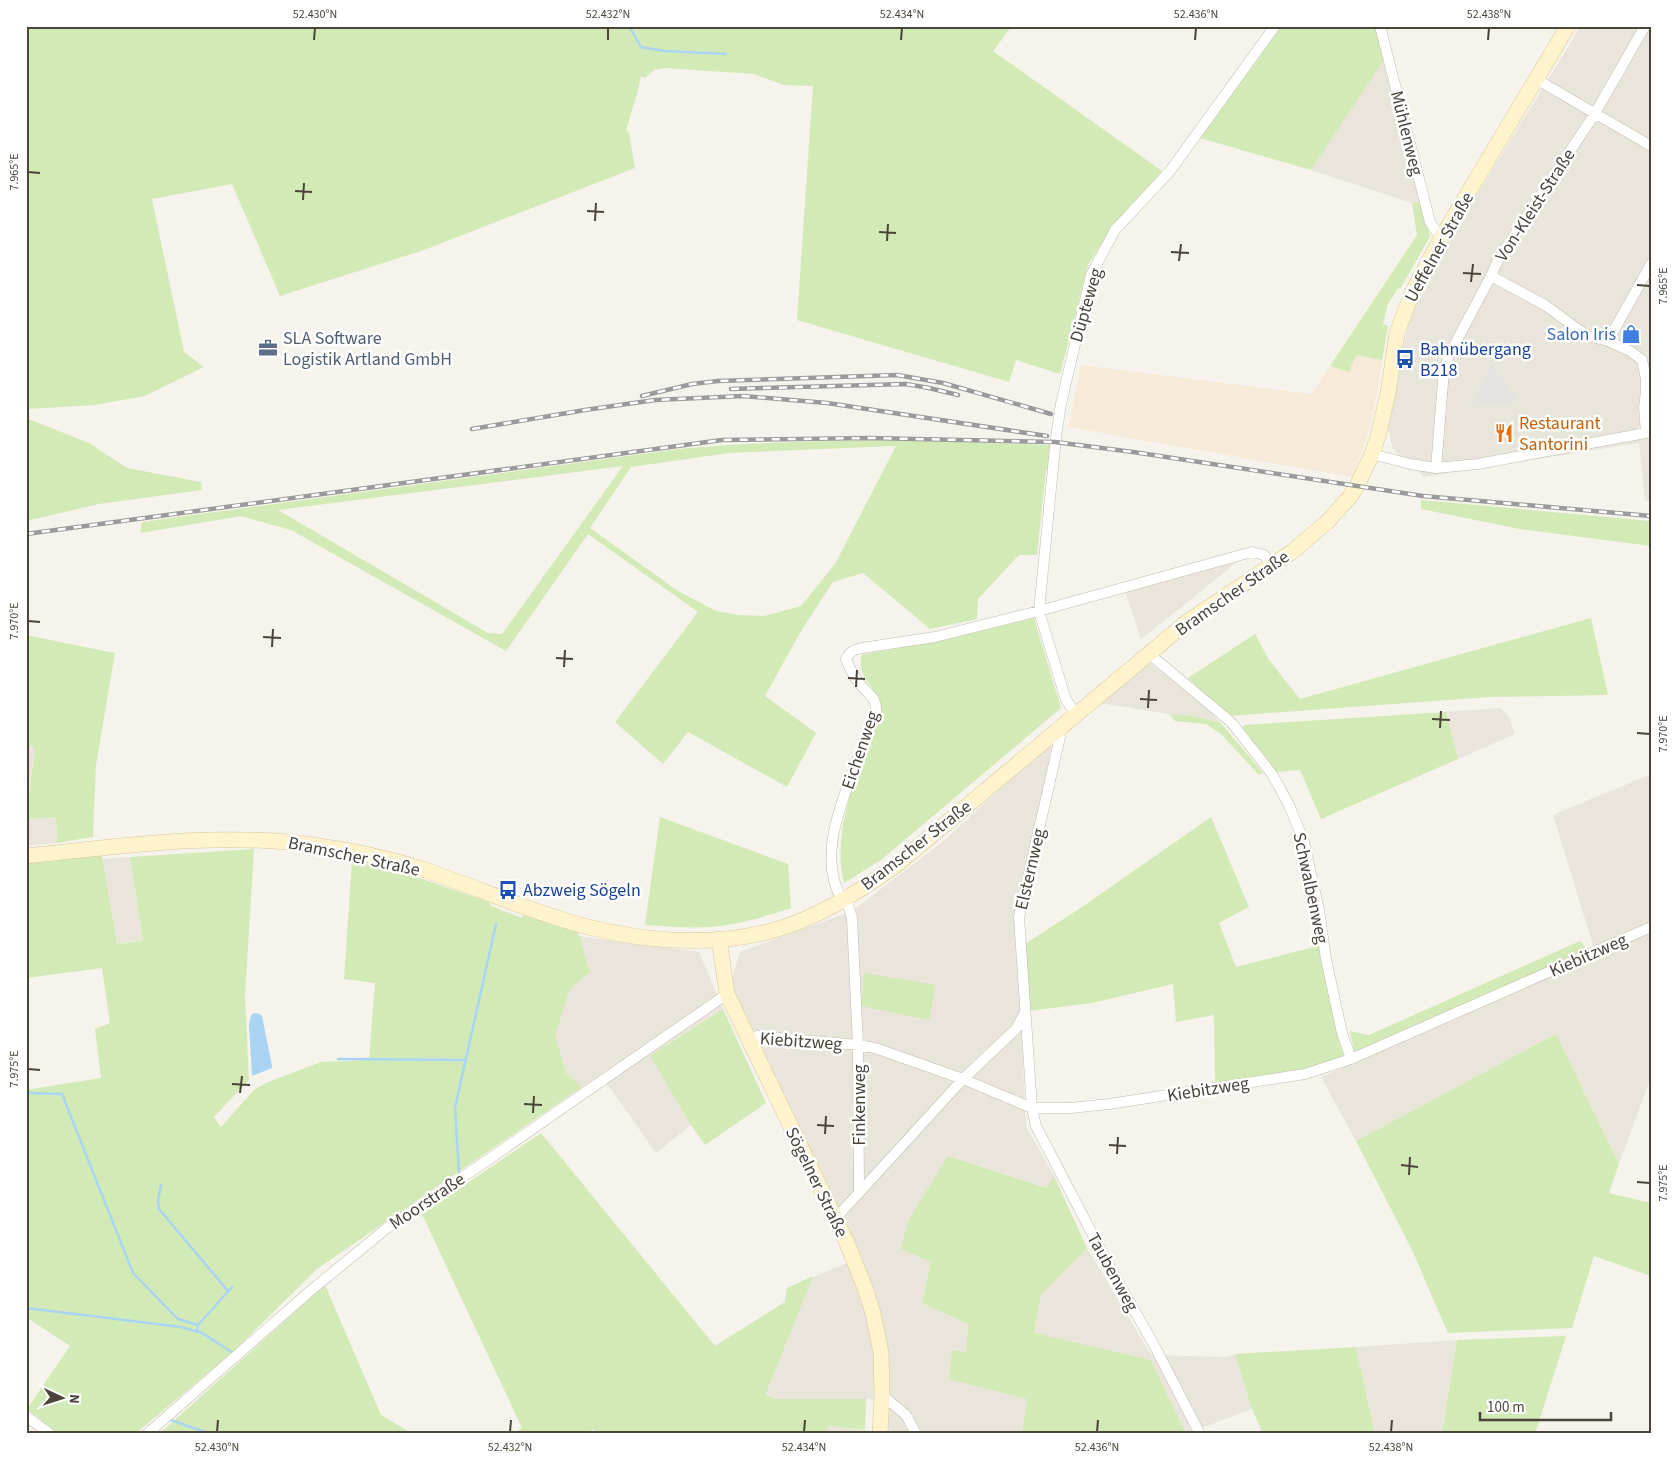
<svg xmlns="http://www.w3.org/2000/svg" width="1677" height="1460" font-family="'Source Sans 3',sans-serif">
	<rect width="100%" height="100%" fill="#f6f3ec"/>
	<path fill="#eae5da" d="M1581 26H1651V501H1645L1639 443 1424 477 1393 449 1388 429 1409 320 1424 281Z
		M1384 60 1421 201 1412 203 1311 170Z
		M1237 562 1178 610 1141 639 1125 591Z
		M1147 661 1207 708 1221 723 1193 716 1169 714 1100 703Z
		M1500 708 1508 715 1515 734 1458 759 1446 712Z
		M1053 741 1016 917 1026 1126 1054 1176 1048 1188 948 1156 931 1262 922 1303 968 1324 966 1352 1028 1399 1022 1434H826L827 1426 880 1432 882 1400 866 1399H774L715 1346 785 1302 787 1288 854 1260 727 994 740 952 852 911 941 843Z
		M26 743 35 749 26 817Z
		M1651 774V1077L1619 1164 1556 1034 1356 1141 1321 1077 1596 955 1553 815Z
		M56 817 57 843 26 846V819Z
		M130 857 143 941 116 944 103 859Z
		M578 936 699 952 723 1009 650 1056 691 1125 656 1153 601 1075 582 1087 566 1073 554 1035 570 989 590 972Z
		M1087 1248 1151 1355 1228 1357 1235 1354 1252 1409 1186 1434 1151 1360 1034 1334 1041 1295Z
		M1457 1340 1442 1434H1375L1356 1347Z"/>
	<path fill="#f7ead8" d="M1356 354 1382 360 1374 413 1364 446 1352 477 1068 427 1081 365 1311 394 1330 366 1349 371Z"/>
	<path fill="#d2eab5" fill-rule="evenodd" d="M26 26H1012L993 51 1162 171 1112 227 1088 265 1060 374 1016 360 1009 382 797 320 813 86 784 85 754 74 665 68 654 70 645 78 641 76 638 91 626 130 629 133 635 168 424 250 280 296 232 184 152 199 184 352 204 367 145 396 95 405 26 409Z
		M1281 26H1376L1384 60 1311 170 1200 138Z
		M1421 201 1430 237 1400 289 1398 288 1388 304 1383 324 1388 326 1382 360 1356 355 1349 372 1330 366 1417 235 1412 203Z
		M26 418 89 443 127 468 201 482 202 490 99 504 26 521Z
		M901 440 1051 445 1050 469H1046L1037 555H1019L978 599 977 619 930 629 863 573 833 582 801 631 765 696 816 733 787 787 688 732 663 764 615 722 698 612 588 534 506 651 291 530 241 516 140 533 142 522 679 449C753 442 827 441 901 440ZM896 446 835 564 801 606 764 616 739 615 716 611 678 591 590 528 631 467 729 453ZM623 466 502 634 488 633 278 510Z
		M1421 500 1651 521V546L1520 529 1421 509Z
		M1034 618 1061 708 881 860 844 883C830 827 862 761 881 709 877 687 858 680 861 656L864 654 936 642Z
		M1591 618 1608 695 1490 697 1229 716 1188 678 1255 634 1269 660 1300 699Z
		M26 635 115 653 96 765 93 837 57 843 56 817 26 819 35 749 26 743Z
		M1446 712 1458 759 1321 819 1300 770 1277 772 1243 728 1244 725Z
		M1169 714 1193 716 1221 723 1263 773 1259 775 1221 734 1206 724 1175 721Z
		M660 817 788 864 791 908C773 914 756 919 738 923 707 930 676 927 645 925Z
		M1211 817 1249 907 1219 923 1236 967 1322 945 1347 1058 1309 1069 1215 1083 1214 1015 1176 1022 1173 984 1092 1003 1029 1011 1025 944 1085 905Z
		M254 849 245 997 249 1080 214 1117 221 1127 254 1090 268 1082 321 1062 369 1060 375 983 344 979 352 861 402 872 489 902 491 906 522 918 523 915 578 932 590 972 570 989 555 1035 566 1073 582 1087 317 1269 232 1353 135 1434H59L27 1409 70 1346 26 1317V1090L101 1078 95 1029 110 1023 102 968 26 978V863L102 855 117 944 143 941 130 857Z
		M1580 941 1589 951 1355 1056 1350 1031 1369 1035Z
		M864 973 936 985 929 1020 861 1006Z
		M723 1009 766 1103 705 1145 691 1125 650 1056Z
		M1556 1034 1619 1164 1609 1193 1651 1203V1276L1594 1256 1572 1328 1448 1333 1412 1250 1356 1141Z
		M541 1133 715 1346 785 1302 787 1288 813 1276 766 1393 774 1399H866L865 1430 828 1426 826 1434H597L594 1429 586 1434H513L522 1428 422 1214Z
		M948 1156 1047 1188 1054 1176 1087 1248 1041 1295 1034 1333 1151 1360 1186 1434H1022L1027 1399 949 1379 952 1351 966 1352 968 1324 922 1303 931 1262 901 1249 908 1221Z
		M325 1285 381 1415 413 1434H159Z
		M1566 1336 1535 1434H1442L1457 1340Z
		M1356 1347 1375 1434H1263L1252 1409 1235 1354Z"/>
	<path fill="#e5e3e0" d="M1492 364 1519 402 1469 407Z"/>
	<path fill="#a9d4f2" d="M254 1013 260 1014 262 1016 272 1066V1068L252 1076 249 1025 251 1015Z"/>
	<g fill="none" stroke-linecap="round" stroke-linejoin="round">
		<path stroke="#a9d4f2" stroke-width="2.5" d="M629 26 641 47 664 51 726 54
			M338 1059 466 1060
			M26 1093 62 1094 133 1273 178 1319 198 1325 197 1331
			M459 1173 455 1108 496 924
			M161 1185 158 1200 159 1209 228 1291
			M26 1308 181 1327 202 1333 233 1353
			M198 1325 232 1287
			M168 1419 211 1434"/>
		<g stroke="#c2bbae" stroke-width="11">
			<path id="street" d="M1380 26 1430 222 1436 231 1443 235
				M1536 79 1651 146
				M1491 276 1545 305 1587 336 1608 341 1630 351 1642 360 1646 379V393L1644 407 1646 433
				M1608 341 1651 264
				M1372 454 1410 464 1436 468 1478 464 1651 432
				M1436 468 1444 370 1449 355 1491 276 1499 258 1594 115 1645 26
				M1148 653 1231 722 1272 774 1289 805 1304 842 1319 910 1326 959 1342 1033 1351 1059
				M1076 714 1066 700 1039 611 1056 437 1061 404 1091 275 1115 230 1170 171 1275 26
				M1057 731 1060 737 1019 917 1032 1108 1036 1126 1107 1262 1154 1345 1200 1434
				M846 898 852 918 858 1045 859 1193
				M842 900C819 860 838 811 853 771 861 751 868 731 876 710 877 697 867 694 860 684 854 677 849 667 846 659 850 651 854 650 862 648L935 637 1039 611 1252 552 1264 555 1272 565
				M748 1039 757 1036 858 1045 875 1048 963 1079 1032 1108H1071L1109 1104 1305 1074 1351 1059 1651 927
				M835 1219 963 1079 1016 1029 1025 1012
				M882 1395 906 1415 916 1434
				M26 1416 50 1434
				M147 1434 309 1292 387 1228 482 1164 727 994"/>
		</g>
		<g stroke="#d6c79b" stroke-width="16">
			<path id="secondary" d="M26 856C123 846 222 831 319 846 355 851 391 859 425 870 469 885 513 904 557 918 625 940 701 949 771 931 816 919 857 893 895 866L1187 622 1293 551 1327 522 1349 498 1357 486 1372 454 1378 436 1388 393 1397 333 1412 293 1443 235 1568 26
				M719 939 727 994 847 1243 865 1288 873 1313 881 1352 882 1395 880 1434"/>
		</g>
		<use href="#street" stroke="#fff" stroke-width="10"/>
		<use href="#secondary" stroke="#fff3cd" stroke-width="15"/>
		<g stroke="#9a9a9a" stroke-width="4.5">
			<path id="rail" d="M731 389 906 384 929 388 958 395
				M642 396 692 384 718 381 897 375 943 383 1051 414
				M472 429 585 410 655 400 743 396 827 403 1047 436
				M26 534 722 440 870 438 1055 442 1133 452 1423 496 1651 516"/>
		</g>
		<use href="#rail" stroke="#fff" stroke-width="2.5" stroke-dasharray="8" stroke-linecap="butt"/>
	</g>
	<path fill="none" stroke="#4b4439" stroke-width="2" d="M314 40 315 28M608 40V28M901 40 902 28M1195 40 1196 28M1488 40 1489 28M28 172 40 173M295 191 312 192M303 200 304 183M587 211 604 212M595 221 596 203M879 232 896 233M887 241 888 224M1171 252 1189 253M1179 261 1181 244M1463 273 1481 274M1471 282 1473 264M1637 285 1650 286M28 621 40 622M263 637 281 638M272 647 273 629M556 658 573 659M564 667 565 650M848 678 865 679M856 687 857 670M1140 699 1157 700M1148 708 1149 690M1432 719 1450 720M1440 728 1441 711M1637 733 1650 734M28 1069 40 1070M232 1084 250 1085M240 1093 242 1076M524 1104 542 1105M533 1113 534 1096M817 1125 834 1126M825 1134 826 1116M1109 1145 1126 1146M1117 1154 1118 1137M1401 1165 1418 1167M1409 1175 1410 1157M1637 1182 1650 1183M217 1432 218 1420M510 1432 511 1420M804 1432 805 1420M1097 1432 1098 1420M1391 1432 1392 1420"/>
	<defs>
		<g id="shop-bare" transform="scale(1.5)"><path d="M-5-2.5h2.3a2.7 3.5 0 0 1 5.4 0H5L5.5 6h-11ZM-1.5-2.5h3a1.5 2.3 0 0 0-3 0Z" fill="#3f7fe0" stroke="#fff" stroke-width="2.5" paint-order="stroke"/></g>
		<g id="office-bare" transform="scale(1.5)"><path d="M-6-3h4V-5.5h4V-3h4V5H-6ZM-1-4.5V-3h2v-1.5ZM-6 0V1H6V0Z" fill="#5c6f8a" stroke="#fff" stroke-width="2.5" paint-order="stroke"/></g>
		<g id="bus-bare" transform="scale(1.5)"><path d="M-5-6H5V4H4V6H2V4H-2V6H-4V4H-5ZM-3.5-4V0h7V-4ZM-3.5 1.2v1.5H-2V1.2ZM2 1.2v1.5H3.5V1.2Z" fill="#1a4fb4" stroke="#fff" stroke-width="2.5" paint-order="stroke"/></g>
		<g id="restaurant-bare" transform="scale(1.5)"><path d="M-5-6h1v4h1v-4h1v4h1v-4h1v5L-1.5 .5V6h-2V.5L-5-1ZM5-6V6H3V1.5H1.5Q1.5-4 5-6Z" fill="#e8710a" stroke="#fff" stroke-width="2.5" paint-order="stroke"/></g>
	</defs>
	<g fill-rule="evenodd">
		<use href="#shop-bare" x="1631" y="334"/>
		<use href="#office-bare" x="268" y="348"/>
		<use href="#bus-bare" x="1405" y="359"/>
		<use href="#restaurant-bare" x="1504" y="433"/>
		<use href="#bus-bare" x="508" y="890"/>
	</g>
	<g text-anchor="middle" stroke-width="5" stroke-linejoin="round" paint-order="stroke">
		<g font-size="18" fill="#4b4439" stroke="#fff">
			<text transform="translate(1407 133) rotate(76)" y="6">Mühlenweg</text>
			<text transform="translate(1535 205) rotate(-57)" y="6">Von-Kleist-Straße</text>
			<text transform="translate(1439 247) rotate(-61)" y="6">Ueffelner Straße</text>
			<text transform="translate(1086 305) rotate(-74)" y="6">Düpteweg</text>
			<text transform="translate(1232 593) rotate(-35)" y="6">Bramscher Straße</text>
			<text transform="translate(860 750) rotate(-71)" y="6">Eichenweg</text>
			<text transform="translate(916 845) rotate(-38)" y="6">Bramscher Straße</text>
			<text transform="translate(354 856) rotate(12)" y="6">Bramscher Straße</text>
			<text transform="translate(1030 869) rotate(-77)" y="6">Elsternweg</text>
			<text transform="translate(1311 888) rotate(78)" y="6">Schwalbenweg</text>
			<text transform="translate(1588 955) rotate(-24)" y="6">Kiebitzweg</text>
			<text transform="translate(801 1041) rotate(4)" y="6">Kiebitzweg</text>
			<text transform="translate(1208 1089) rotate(-9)" y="6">Kiebitzweg</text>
			<text transform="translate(859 1105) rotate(-90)" y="6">Finkenweg</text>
			<text transform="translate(817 1182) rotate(64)" y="6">Sögelner Straße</text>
			<text transform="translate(427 1201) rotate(-34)" y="6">Moorstraße</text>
			<text transform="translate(1113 1272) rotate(61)" y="6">Taubenweg</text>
		</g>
		<g font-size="18" fill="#366cbe" stroke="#fff" text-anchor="end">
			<text x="1616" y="340">Salon Iris</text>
		</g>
		<g font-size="18" fill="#4e5e75" stroke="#fff" text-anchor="start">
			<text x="283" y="344">SLA Software<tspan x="283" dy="21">Logistik Artland GmbH</tspan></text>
		</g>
		<g font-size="18" fill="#164399" stroke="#fff" text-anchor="start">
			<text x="1420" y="355">Bahnübergang<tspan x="1420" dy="21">B218</tspan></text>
			<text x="523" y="896">Abzweig Sögeln</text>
		</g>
		<g font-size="18" fill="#c56008" stroke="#fff" text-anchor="start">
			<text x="1519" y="429">Restaurant<tspan x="1519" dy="21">Santorini</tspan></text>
		</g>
	</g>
	<rect width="1677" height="1460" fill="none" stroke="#ffffff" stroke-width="55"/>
	<g transform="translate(62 1398) rotate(94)" stroke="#ffffff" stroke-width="4" paint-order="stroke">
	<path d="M0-4L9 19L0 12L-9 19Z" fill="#4b4439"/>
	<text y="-8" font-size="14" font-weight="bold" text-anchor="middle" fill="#4b4439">N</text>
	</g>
	<path d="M1480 1412v8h131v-8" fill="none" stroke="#4b4439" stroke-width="2.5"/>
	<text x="1487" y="1412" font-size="15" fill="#4b4439" stroke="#ffffff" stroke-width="4" paint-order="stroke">100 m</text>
	<rect x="28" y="28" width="1622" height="1404" fill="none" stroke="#4b4439" stroke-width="2"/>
	<g font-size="12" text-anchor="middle" fill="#4b4439">
		<text x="315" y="18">52.430°N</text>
		<text x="608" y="18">52.432°N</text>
		<text x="902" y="18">52.434°N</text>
		<text x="1196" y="18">52.436°N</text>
		<text x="1489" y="18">52.438°N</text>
		<text transform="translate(14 172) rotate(-90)" y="4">7.965°E</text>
		<text transform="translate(1663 286) rotate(-90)" y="4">7.965°E</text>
		<text transform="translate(14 621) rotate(-90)" y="4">7.970°E</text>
		<text transform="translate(1663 734) rotate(-90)" y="4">7.970°E</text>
		<text transform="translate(14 1069) rotate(-90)" y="4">7.975°E</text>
		<text transform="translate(1663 1183) rotate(-90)" y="4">7.975°E</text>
		<text x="217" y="1451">52.430°N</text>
		<text x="510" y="1451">52.432°N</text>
		<text x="804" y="1451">52.434°N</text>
		<text x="1097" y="1451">52.436°N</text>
		<text x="1391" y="1451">52.438°N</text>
	</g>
</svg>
